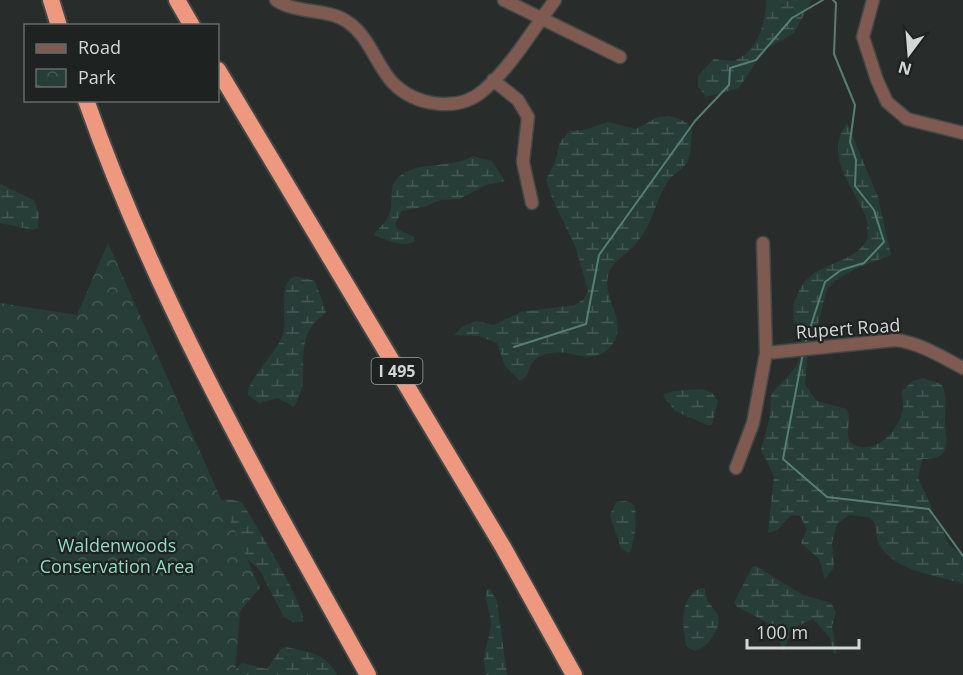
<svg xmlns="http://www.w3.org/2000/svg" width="963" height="675" font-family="'Open Sans',sans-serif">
	<defs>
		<pattern id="wetland-marsh" width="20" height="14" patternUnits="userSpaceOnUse" patternTransform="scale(1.5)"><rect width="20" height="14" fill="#263e37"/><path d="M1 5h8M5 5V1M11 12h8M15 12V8" fill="none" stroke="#455953"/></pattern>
		<pattern id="park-crowns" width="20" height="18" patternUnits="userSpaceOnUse" patternTransform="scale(1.5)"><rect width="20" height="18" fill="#263e37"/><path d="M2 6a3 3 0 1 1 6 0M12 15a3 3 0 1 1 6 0" fill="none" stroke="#455953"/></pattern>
	</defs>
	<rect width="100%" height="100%" fill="#282d2b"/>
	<path fill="url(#wetland-marsh)" d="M766 0H812L794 33 764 50 739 88 706 97 698 86V76L714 59 734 61C758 51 766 23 766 0Z
		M668 116C678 118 688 121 692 130 691 140 692 153 687 162 683 170 673 174 668 181 654 203 654 223 634 246 627 254 613 261 609 272 599 301 634 323 608 349 590 366 572 349 551 353 523 358 535 373 520 381L505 366 497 343 479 336 454 335 462 327 475 321 494 325 521 312 575 305 584 299 588 291 576 248 552 198 546 180 555 162 560 142 570 131 584 130 608 122 636 129 658 117Z
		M847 123 878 197 891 255 857 268 836 280 827 289 817 328 809 341 805 385 817 401 846 409C854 420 844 430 850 442 872 459 898 432 903 410 904 404 902 398 902 391L913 381 923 378 941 384C948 394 945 407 945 418 945 440 955 460 922 459L918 478 931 505 933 518 943 530 948 544 963 556V584C934 574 899 573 880 546 874 537 880 525 869 517L849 515 837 524 832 543 834 567 825 579 819 559 801 543 807 529 800 516 791 515 777 530 768 533 774 476 761 450 770 416 771 396C778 383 793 375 799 360 811 327 778 323 802 286 817 261 855 265 868 238 867 230 868 222 865 215 853 185 823 157 847 123Z
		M473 156 492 161 505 181 486 185 460 199 440 200 427 206 402 211 395 224 397 229 414 237 415 241C403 249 386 239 373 235 379 228 387 222 390 213 393 203 389 190 395 181 412 159 451 170 473 156Z
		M0 184 34 200 39 214 38 228 33 230 0 223Z
		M295 276 315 281 326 312C299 333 304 352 303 380 303 389 298 399 294 407L278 398 259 403 248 395C247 378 277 354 283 334 288 319 276 283 295 276Z
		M703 389 712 393 718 401 712 425H707L675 411 663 395 673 391Z
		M228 499 242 502C253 522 307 606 303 622H293L284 617 259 569 236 550 213 502Z
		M626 501 634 505C638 514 635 545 629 553L621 548 610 515 616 502Z
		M756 566 803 595 831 603 836 612 832 626 837 655 833 652 830 638 813 619 791 629 784 652 772 625 736 606 734 603 752 567Z
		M701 588 705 589C704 610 730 609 713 636 708 644 704 648 695 651L686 646C683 628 678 597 701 588Z
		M490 589 497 601 507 675H486C480 651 490 644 491 623 491 611 484 603 487 590Z
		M286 647C308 652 326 653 337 675H230L242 663 267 669 281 649Z"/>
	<path fill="url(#park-crowns)" d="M108 243 260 588 240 611 235 675H0V303L77 315Z"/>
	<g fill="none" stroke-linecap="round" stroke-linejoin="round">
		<path stroke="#567f72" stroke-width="2" d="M805 344 825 282 841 270 864 263 884 242 874 210 855 186 856 160 850 142 855 105 834 54 836 3 833 0
			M514 347 586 324 599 255 695 121 729 85 730 68 756 60 792 18 823 0
			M803 353 783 459 827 497 929 509 963 556"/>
		<g stroke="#434846" stroke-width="15">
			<path id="minor" d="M276 0C298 15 328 7 349 23 369 37 376 64 392 82 415 106 458 113 484 90 512 66 533 29 555 0
				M504 0 620 57
				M873 0 863 37 877 80 887 102 907 119 963 133
				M493 80 518 100 528 117 523 162 532 203
				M766 353 896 340C920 343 942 357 963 368
				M736 468 753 423 766 353 763 243"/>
		</g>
		<g stroke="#434846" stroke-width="20">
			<path id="highway" d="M51 0 59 26
				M177 0 192 26
				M218 70 503 547 574 675
				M86 100C157 303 264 488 368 675"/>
		</g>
		<use href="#minor" stroke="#7e5a50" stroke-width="12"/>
		<use href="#highway" stroke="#ee9880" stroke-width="16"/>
	</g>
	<g text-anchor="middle" stroke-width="4.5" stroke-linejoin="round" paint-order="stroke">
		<rect fill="#1e2321" stroke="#9da19f" stroke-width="1.5" x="371.5" y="358" width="51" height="26" rx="4.5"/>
		<g font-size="16" font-weight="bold" fill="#d3d7d5">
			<text x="397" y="377">I 495</text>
		</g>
		<g font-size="18" fill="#d3d7d5" stroke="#1e2321">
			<text transform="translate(848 329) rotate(-4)" y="6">Rupert Road</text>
		</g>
		<g font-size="18" fill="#91dac3" stroke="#1e2321">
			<text x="117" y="552">Waldenwoods<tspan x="117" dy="21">Conservation Area</tspan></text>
		</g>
	</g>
	<rect x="24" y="24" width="195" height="78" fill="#1e2321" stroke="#666b69" stroke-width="1.5"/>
	<rect x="36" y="44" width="30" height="9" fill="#7e5a50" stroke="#666b69" stroke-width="1.5"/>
	<text x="78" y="54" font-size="18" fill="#d3d7d5">Road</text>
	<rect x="36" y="69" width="30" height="18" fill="url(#park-crowns)" stroke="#666b69" stroke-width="1.5"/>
	<text x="78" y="84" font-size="18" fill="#d3d7d5">Park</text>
	<g transform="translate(909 54) rotate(196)" stroke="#1e2321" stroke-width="4.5" paint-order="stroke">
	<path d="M0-4.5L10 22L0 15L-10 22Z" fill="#d3d7d5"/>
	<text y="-9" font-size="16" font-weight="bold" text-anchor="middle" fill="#d3d7d5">N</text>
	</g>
	<path d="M747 639v9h112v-9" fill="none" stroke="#d3d7d5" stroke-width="3"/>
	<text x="756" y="639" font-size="18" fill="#d3d7d5" stroke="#1e2321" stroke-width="4.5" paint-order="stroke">100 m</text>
</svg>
